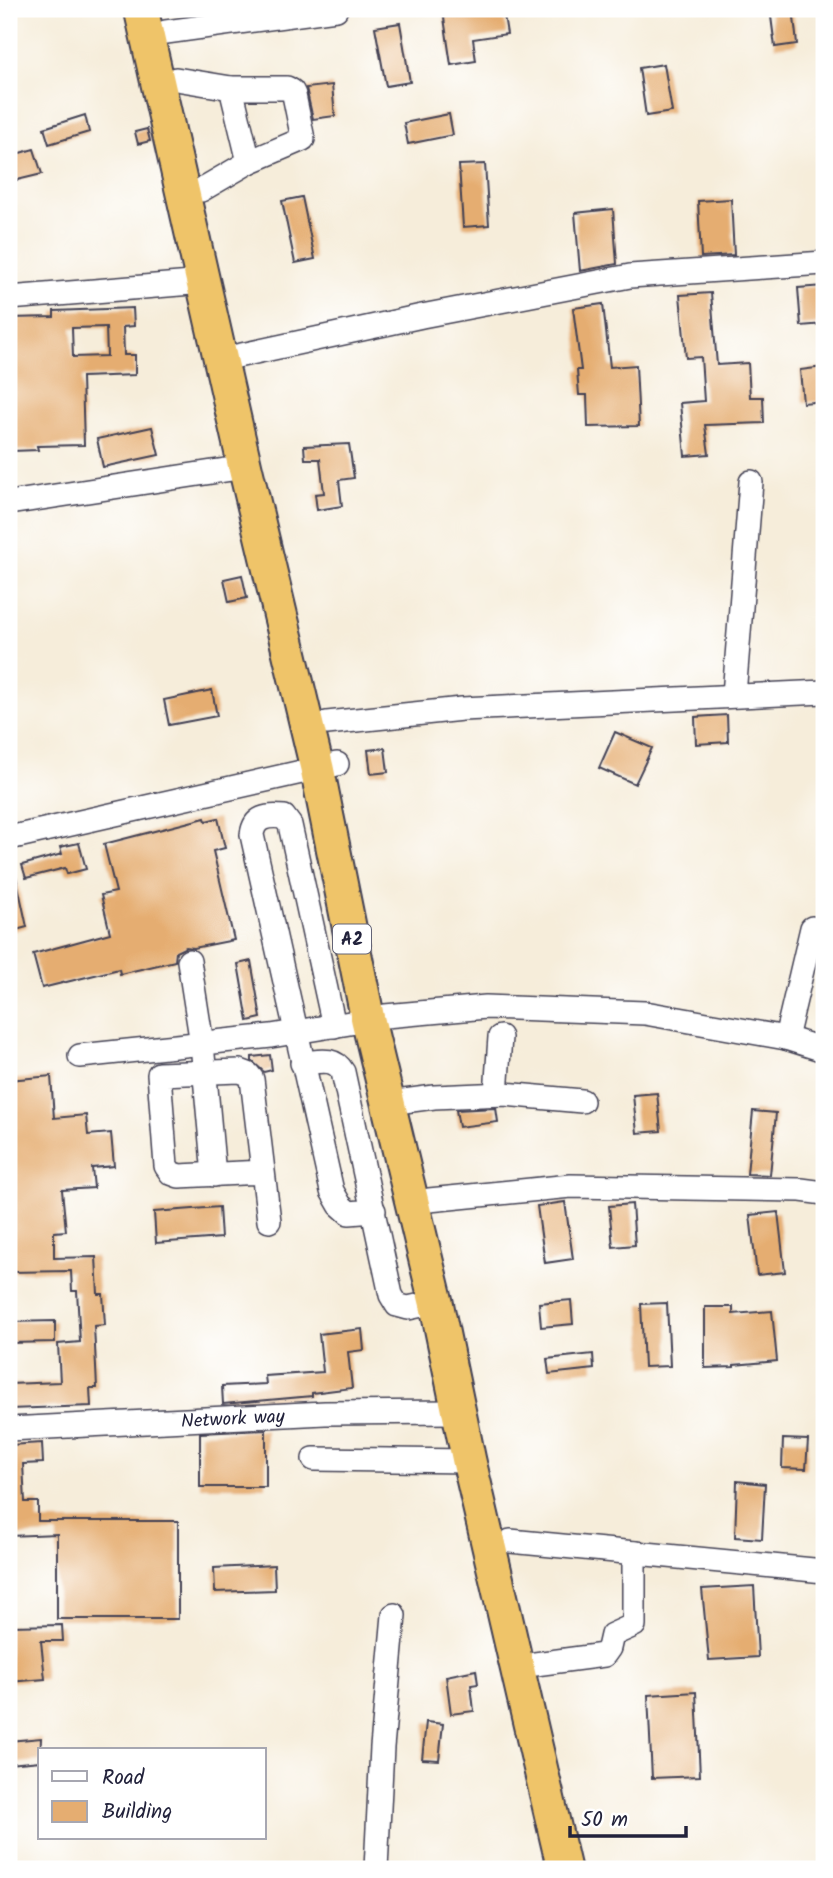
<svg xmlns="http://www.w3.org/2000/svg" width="833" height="1878" font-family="Kalam,sans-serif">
	<rect width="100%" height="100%" fill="#fff"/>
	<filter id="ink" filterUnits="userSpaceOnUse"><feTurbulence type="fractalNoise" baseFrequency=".0143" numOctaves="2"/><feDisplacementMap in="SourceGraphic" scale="14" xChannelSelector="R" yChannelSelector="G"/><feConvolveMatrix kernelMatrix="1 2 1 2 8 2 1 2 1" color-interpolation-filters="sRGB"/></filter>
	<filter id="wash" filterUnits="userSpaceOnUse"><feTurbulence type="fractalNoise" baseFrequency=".00686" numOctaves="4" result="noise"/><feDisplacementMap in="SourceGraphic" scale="28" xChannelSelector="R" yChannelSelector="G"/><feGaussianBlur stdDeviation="1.57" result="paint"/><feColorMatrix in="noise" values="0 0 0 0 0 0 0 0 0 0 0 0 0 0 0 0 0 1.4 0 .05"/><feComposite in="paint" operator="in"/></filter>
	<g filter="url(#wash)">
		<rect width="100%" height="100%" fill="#f6edda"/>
		<g id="blocks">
			<path fill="#e5ad71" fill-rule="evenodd" d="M458 9H503L507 34 473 39 476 61 451 65 443 11Z
				M770 9H793L797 44 775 47Z
				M400 23 410 82 386 86 375 27Z
				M664 64 672 112 646 116 639 68Z
				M332 85 335 116 313 119 306 88Z
				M449 114 453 135 408 144 404 123Z
				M85 115 89 132 49 144 44 128Z
				M147 129 150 141 138 144 135 132Z
				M34 149 42 174 9 182V156Z
				M485 164 489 225 463 227 459 165Z
				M302 197 315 259 295 263 282 201Z
				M731 199 734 255 701 257 698 201Z
				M613 209 617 264 580 271 575 213Z
				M824 286V324L801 326 798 288Z
				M711 293 717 365 748 363 750 397H763L764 423 705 425 709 454 685 456 680 403 704 401 701 357 686 358 680 295Z
				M603 304 610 367 636 365 639 426 588 427 587 395H579L577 370H581L573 308Z
				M133 308 134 326 123 327 124 355H135V375L82 377 84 445 37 446 38 450 12 451 9 318 54 317V311ZM106 327 107 356 73 357 72 328Z
				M824 367V401L803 403 800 370Z
				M152 427 159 455 103 467 97 439Z
				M349 444 354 478 339 480 342 506 317 510 315 494 324 493 320 459H305L304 446Z
				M242 575 247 598 229 602 224 579Z
				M212 690 217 716 169 725 164 700Z
				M727 715 728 742 696 744 695 717Z
				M615 732 652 748 635 784 599 768Z
				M385 748 388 772 371 774 368 750Z
				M205 818 206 821 218 818 225 848 213 851 234 940 194 948 186 947 176 952 175 961 120 974 119 969 42 988 33 954 110 933 101 895 116 892 104 844Z
				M79 843 86 869 67 874 65 868 26 878 22 865 62 854 60 847Z
				M14 867 27 927 9 932V868Z
				M251 961 261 1018 248 1021 238 964Z
				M270 1055 272 1070 264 1072 252 1061V1057Z
				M51 1076 54 1118 86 1115 88 1135 111 1133 114 1166 92 1168 94 1188 62 1190 66 1231 54 1232V1258L96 1257 98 1294H103L105 1325 94 1326 97 1388H90L91 1406 9 1409V1384L60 1382 58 1344 80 1342 77 1291H72L71 1271 9 1272V1080Z
				M657 1093 661 1131 637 1133 633 1095Z
				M496 1108 498 1122 459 1127 456 1110Z
				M753 1111 776 1113 770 1175 747 1174Z
				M565 1202 573 1259 545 1263 537 1206Z
				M632 1204 635 1245 613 1247 609 1206Z
				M219 1207 221 1238 156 1243 154 1212Z
				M778 1212 785 1272 757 1275 750 1215Z
				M571 1300 573 1324 541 1327 539 1303Z
				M667 1303 670 1366 644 1367 641 1304Z
				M705 1307H733V1314L772 1311 777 1361 734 1365V1367L705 1368Z
				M55 1321V1342L9 1343V1322Z
				M362 1329 364 1350 348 1352 352 1388 312 1393V1396L223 1404 222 1386 266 1384 265 1376 323 1372 319 1334Z
				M593 1354 594 1369 549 1374 547 1359Z
				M266 1430V1487H200V1433Z
				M783 1439 808 1440 806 1469 782 1468Z
				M42 1443 43 1463 23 1464 25 1502H38V1521H178V1619H57V1534L9 1536V1445Z
				M737 1481 765 1484 762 1539 735 1537Z
				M274 1565 275 1590 215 1592 214 1568Z
				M754 1586 758 1657 709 1660 702 1589Z
				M62 1625 63 1641H41L45 1679 9 1682V1626Z
				M476 1670 478 1684 471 1685 474 1711 451 1714 446 1676Z
				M696 1692 700 1776 652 1778 648 1695Z
				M426 1722 443 1724 439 1760 422 1759Z
				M41 1738 40 1761 9 1764V1741Z"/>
		</g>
	</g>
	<g filter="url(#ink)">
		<use href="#blocks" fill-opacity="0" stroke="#424053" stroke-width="2"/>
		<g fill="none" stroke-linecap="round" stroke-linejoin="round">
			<g stroke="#424053" stroke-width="26">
				<g id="minor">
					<path d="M166 32 336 9"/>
					<path d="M176 79 231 88 249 162 201 190"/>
					<path d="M231 88H287L292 91 294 95 303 139 249 162"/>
					<path d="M9 298 204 282"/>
					<path d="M237 356 422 316 630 276 824 263"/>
					<path d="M9 503 245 467"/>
					<path d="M734 695 751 482"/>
					<path d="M327 723 462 709 824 692"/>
					<path d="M9 838 337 764"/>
					<path d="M189 961 202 1044 214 1175"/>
					<path d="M385 1016 486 1007 645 1013 786 1038 824 1050"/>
					<path d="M334 1026 290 825 284 817C267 815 254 817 252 835L332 1191 340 1205 349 1213 374 1211"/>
					<path d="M786 1038 812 928"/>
					<path d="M80 1056 271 1036 368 1020"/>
					<path d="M302 1063C318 1062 334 1056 343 1072L391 1295 397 1305 408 1308 436 1302"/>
					<path d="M496 1094 500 1037"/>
					<path d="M404 1101 434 1097 504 1094 582 1101"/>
					<path d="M263 1172 179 1176 171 1173 166 1166 159 1074 240 1071 248 1074 252 1079 269 1221"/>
					<path d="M429 1200 571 1186 801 1190 824 1193"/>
					<path id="s1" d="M9 1429 325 1413 458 1412"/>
					<path d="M314 1459 469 1461"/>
					<path d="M510 1541 824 1571"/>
					<path d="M535 1664 604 1655 609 1648 612 1635 634 1625V1553"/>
					<path d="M376 1869 382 1747 394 1615"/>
				</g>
			</g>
			<g stroke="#424053" stroke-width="37">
				<path id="highway" d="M141 9 245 467 317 768 368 1020 436 1302 469 1461 564 1869"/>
			</g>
			<use href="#minor" stroke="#fff" stroke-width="23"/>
			<use href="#highway" stroke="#efc469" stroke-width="33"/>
		</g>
	</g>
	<g text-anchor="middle" stroke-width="6" stroke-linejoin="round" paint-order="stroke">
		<rect fill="#fff" stroke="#646476" stroke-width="2" x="333" y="924.5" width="38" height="29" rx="5"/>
		<g font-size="18" font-weight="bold" fill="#22223b">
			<text x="352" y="945">A2</text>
		</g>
		<g font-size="19" fill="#22223b" stroke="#fff">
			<text dy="7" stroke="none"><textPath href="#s1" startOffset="224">Network way</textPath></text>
		</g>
	</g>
	<rect width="833" height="1878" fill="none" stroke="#fff" stroke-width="35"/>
	<rect x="38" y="1748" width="228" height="91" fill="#ffffff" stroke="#a7a7b1" stroke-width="2"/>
	<rect x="52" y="1771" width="35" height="10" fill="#ffffff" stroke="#a7a7b1" stroke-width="2"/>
	<text x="102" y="1784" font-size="21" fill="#22223b">Road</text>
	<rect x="52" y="1801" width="35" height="21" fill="#e5ad71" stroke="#a7a7b1" stroke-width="2"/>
	<text x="102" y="1818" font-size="21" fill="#22223b">Building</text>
	<path d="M570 1826v10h116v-10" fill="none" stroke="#22223b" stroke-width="3.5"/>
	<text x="581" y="1826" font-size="21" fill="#22223b" stroke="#ffffff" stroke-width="5" paint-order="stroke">50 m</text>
</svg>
